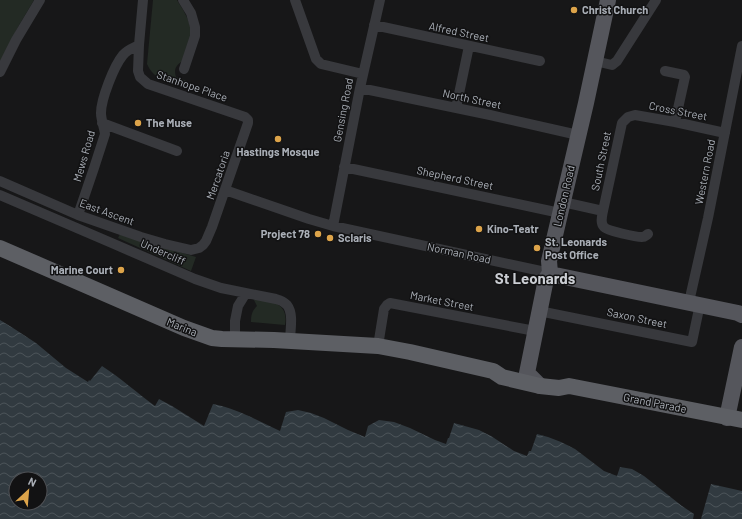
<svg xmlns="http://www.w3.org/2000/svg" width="742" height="519" font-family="Barlow,sans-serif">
	<defs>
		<pattern id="water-waves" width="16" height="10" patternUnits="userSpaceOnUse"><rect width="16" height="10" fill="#313a40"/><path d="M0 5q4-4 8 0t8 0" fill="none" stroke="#4c5459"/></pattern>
	</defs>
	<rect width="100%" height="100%" fill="#171718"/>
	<path fill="#232a24" d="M0 0H34L18 27 0 63Z
		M153 0H177C183 10 192 23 191 35 190 43 187 52 185 60 177 64 173 68 176 77L187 81 185 87C169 82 154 80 147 64Z
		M120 234 196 257 191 271 118 238Z
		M253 298C270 302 289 301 285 325L251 322C251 315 252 311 257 306Z"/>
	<path fill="url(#water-waves)" fill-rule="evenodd" d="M0 320 13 328 36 343 66 368 88 382 89 380 90 381 102 366C121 378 137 393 155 406L159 399 172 406 204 426 213 404C238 409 258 421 280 431L286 412 298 410 311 413 324 418 348 430 365 437 368 426 379 420 394 422 410 428 435 440 446 444 448 438H449L454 423 479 430 491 436 514 451 527 456 529 451H531L537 434 548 437 561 442 575 449 604 471 617 476 620 467 632 469 644 476 682 506 694 514 693 519H0ZM16 479H40V503H16Z
		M711 484 742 491V519H701Z"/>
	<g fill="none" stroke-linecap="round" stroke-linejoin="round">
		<path stroke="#38393d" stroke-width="10" d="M183 0 191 13 195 27V36L184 69
			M295 0 316 59 321 64 363 74
			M374 25 540 61
			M595 61 612 65 617 61 656 0
			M665 71 684 75 685 77 675 122
			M0 72 16 40 40 0
			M360 88 490 115 578 135
			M456 108 469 46
			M102 123 177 151
			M344 167 560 213
			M0 181 78 215 141 237 165 244 191 250 199 248 203 245 206 241 212 227 248 123V120L245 117 148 84 140 77 138 71 139 45 143 0
			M225 190 309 219 333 226 550 273
			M0 195 114 244 195 279 221 288 276 299C280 300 284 302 287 305 294 314 290 330 290 341
			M563 202 603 211
			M78 215 94 168 105 134C104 126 101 120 101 113 101 99 114 66 123 55 127 50 133 48 139 45
			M333 226 360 88 380 0
			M648 234C645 236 645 237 642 237 636 237 607 231 604 227 600 223 602 216 603 211L622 123 628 117 635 115 675 122 725 133
			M689 302 708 218 742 46
			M539 311 692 342 700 304
			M235 339V321L238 306 246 293
			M378 346 384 309 387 305 390 303 535 331"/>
		<path stroke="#55565c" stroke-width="16" d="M550 273 555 275 738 313 742 315
			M540 386 527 373 546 279 550 273 549 261 586 103 608 0
			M727 418 742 347"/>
		<path stroke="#5d5f64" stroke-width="16" d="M0 248 184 328 212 338 222 339 274 340 378 346 410 352 493 371 502 377 540 386 559 388 569 386 742 420"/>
	</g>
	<g fill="#dda44a" stroke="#121213" stroke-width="1.5">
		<circle cx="574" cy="10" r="4"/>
		<circle cx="138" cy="123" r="4"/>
		<circle cx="278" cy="139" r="4"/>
		<circle cx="479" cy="229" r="4"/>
		<circle cx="318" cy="234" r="4"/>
		<circle cx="330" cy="238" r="4"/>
		<circle cx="537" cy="248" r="4"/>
		<circle cx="121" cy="270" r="4"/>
	</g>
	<g text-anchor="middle" stroke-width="3" stroke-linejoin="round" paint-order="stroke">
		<g font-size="11" font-weight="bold" fill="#aaafb7" stroke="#121213" text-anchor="start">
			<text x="582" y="14">Christ Church</text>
			<text x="146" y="127">The Muse</text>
			<text x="278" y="156" text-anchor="middle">Hastings Mosque</text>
			<text x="487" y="233">Kino-Teatr</text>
			<text x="310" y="238" text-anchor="end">Project 78</text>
			<text x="338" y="242">Sclaris</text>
			<text x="545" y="246">St. Leonards<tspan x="545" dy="13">Post Office</tspan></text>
			<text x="113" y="274" text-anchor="end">Marine Court</text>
		</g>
		<g font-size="11" fill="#aaafb7" stroke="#121213">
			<text transform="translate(459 32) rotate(12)" y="4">Alfred Street</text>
			<text transform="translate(192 86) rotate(19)" y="4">Stanhope Place</text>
			<text transform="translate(472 99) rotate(12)" y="4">North Street</text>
			<text transform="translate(343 110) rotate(-79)" y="4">Gensing Road</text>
			<text transform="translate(678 111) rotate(11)" y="4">Cross Street</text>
			<text transform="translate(84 156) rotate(-74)" y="4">Mews Road</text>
			<text transform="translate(601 161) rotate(-78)" y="4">South Street</text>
			<text transform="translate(705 172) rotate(-79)" y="4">Western Road</text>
			<text transform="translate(218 175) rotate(-71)" y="4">Mercatoria</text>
			<text transform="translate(455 178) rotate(12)" y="4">Shepherd Street</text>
			<text transform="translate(564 196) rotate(-77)" y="4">London Road</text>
			<text transform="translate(107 212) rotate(20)" y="4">East Ascent</text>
			<text transform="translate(163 252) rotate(24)" y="4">Undercliff</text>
			<text transform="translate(459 253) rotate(12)" y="4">Norman Road</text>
			<text transform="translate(442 301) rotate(11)" y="4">Market Street</text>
			<text transform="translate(637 318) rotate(12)" y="4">Saxon Street</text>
			<text transform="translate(182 327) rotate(22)" y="4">Marina</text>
			<text transform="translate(655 403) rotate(11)" y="4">Grand Parade</text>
		</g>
		<g font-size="15" font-weight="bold" fill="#cbced3" stroke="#121213">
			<text x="535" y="284">St Leonards</text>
		</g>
	</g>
	<g transform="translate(28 491) rotate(26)"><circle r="19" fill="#121213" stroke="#4f5155"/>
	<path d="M0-3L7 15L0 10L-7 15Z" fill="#dda44a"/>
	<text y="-6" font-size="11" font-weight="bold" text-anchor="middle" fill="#aaafb7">N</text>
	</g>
</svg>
